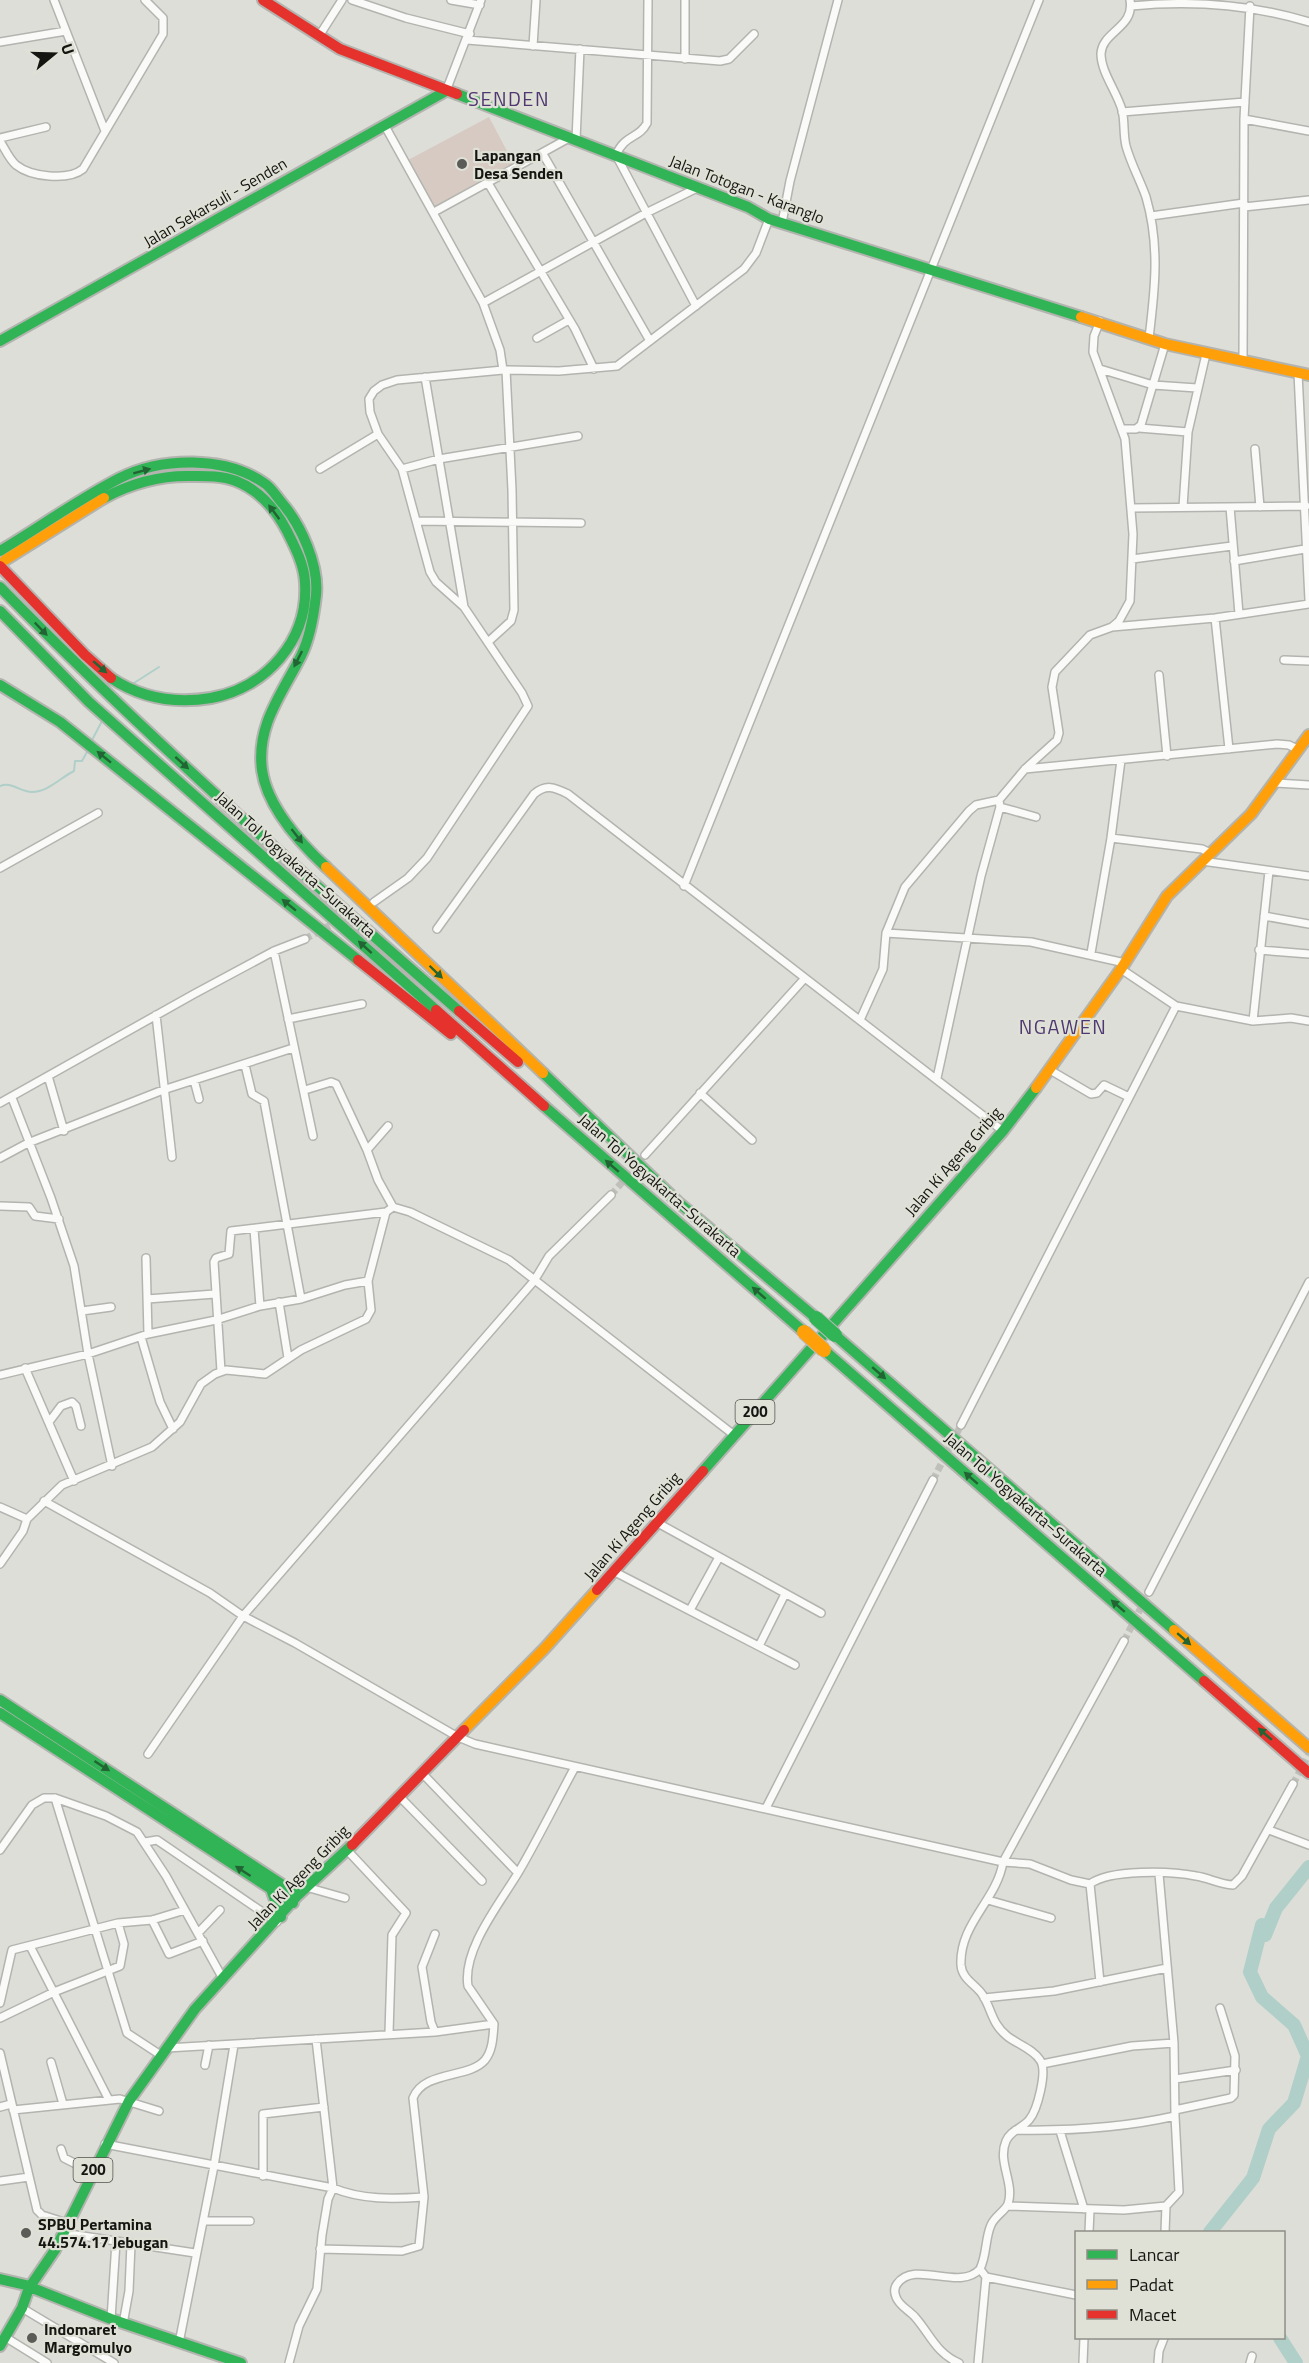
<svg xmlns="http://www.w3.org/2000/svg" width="1309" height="2363" font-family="'Titillium Web',sans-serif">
	<rect width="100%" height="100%" fill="#deded9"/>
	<path fill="#d6cac2" d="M489 117 516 168 436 211 408 160Z"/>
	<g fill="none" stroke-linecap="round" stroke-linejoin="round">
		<path stroke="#b0cfc8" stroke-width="2" d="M134 683 159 667
			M91 742 102 721
			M0 786C11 781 20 792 32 792 48 792 60 778 74 771L75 761H82L88 750"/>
		<path stroke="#b0cfc8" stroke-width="14" d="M1265 1935 1276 1908 1309 1867
			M1210 2232 1253 2178 1269 2129 1294 2103 1308 2056 1294 2025 1262 1997 1250 1972 1262 1925
			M1280 2338 1296 2363"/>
		<path stroke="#c0c0bb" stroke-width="7" stroke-dasharray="7 3.5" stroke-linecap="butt" d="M305 939 338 921
			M611 1195 638 1164
			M933 1480 961 1425
			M1124 1641 1149 1592
			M1293 1784 1309 1754"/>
		<g stroke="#b3b4af" stroke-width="10">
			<path id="street" d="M54 0 105 131
				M352 0 406 18 470 34
				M451 0 480 5
				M648 0 647 123C639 139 625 134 616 155L696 306
				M685 0V59
				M1130 0C1135 28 1102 31 1101 54 1101 72 1117 92 1122 110 1125 121 1123 134 1126 146 1131 164 1140 180 1146 197 1160 245 1155 289 1149 338
				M1131 6C1192 0 1250 4 1309 22
				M319 36 342 0
				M467 40 720 61 729 59 754 34
				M0 42 66 31
				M533 46 536 0
				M446 91 481 0
				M1122 112 1245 102
				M1244 119 1309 131
				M385 126 483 303 500 350 503 370
				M0 138 46 127
				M576 140 580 49
				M0 141C5 149 9 159 16 165 31 177 68 181 83 169L163 34V18L145 0
				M543 154 650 341
				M488 183 575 329 594 369
				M1244 207 1309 200
				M434 212 569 138
				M1151 216 1244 203
				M782 223 790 181 838 0
				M483 303 646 213 697 188
				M537 338 569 320
				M1243 362 1244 119 1250 6
				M1100 369 1153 385 1197 388
				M1298 373 1309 600
				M425 377 464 607
				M1139 428 1188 432
				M1123 429H1136L1141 425 1165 344
				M1255 449 1260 507
				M320 469 378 434
				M402 469 439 459 578 436
				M1183 507 1188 432 1206 354
				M1230 507 1239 614
				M1131 508 1306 506
				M417 521 581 523
				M1132 559 1232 546
				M1234 561 1305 549
				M1215 618 1229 749
				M1112 627 1215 618 1309 604
				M488 642 511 621 514 610 512 490 506 370
				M1284 660 1309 661
				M1159 675 1167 756
				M1025 769 1277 744 1289 745 1299 750
				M1276 783 1309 785
				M1000 807 1036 817
				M1111 838 1202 849 1210 853
				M1202 861 1309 876
				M0 868 98 813
				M684 886 1039 0
				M374 902 408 878 427 858 528 706 522 693 464 607 436 582 430 572 402 469 378 434 370 412 369 399 374 391 382 385 397 380 503 370 559 371 617 366 744 269 756 253 769 219
				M1264 916 1309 924
				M437 929 534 794C546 784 554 787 568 794L805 978
				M886 933 1031 942 1125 963
				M1259 950 1309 954
				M274 951 313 1136
				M1091 953 1111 838 1121 760
				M1121 969 1176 1006 1253 1021 1291 1018 1309 1021
				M156 1015 172 1157
				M288 1019 362 1004
				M860 1020 883 969 886 933 905 887 969 811 976 805 999 800 1025 769 1057 740 1059 733 1052 687 1055 672 1090 635 1112 627 1119 621 1130 601 1133 534 1125 439 1093 352 1094 336 1100 321
				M1253 1021 1269 871
				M245 1065 252 1094 264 1101 301 1299
				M1050 1070 1091 1094 1097 1093 1104 1085 1129 1097
				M48 1076 64 1131
				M937 1078 981 876 1000 807 999 800
				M194 1080 199 1099
				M305 1090 331 1082 336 1084 367 1150
				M700 1093 752 1140
				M12 1098 51 1198 74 1266 88 1354 112 1466
				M0 1103 194 994 274 951 305 939
				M388 1126 367 1150 378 1180 393 1207
				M645 1155 805 978 1003 1131
				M0 1158 28 1143 163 1090 293 1048
				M0 1206 29 1207 35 1216 59 1219
				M254 1229 260 1306
				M146 1258 148 1334
				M147 1299 215 1294
				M279 1302 288 1358
				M82 1311 111 1307
				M141 1337 160 1402 173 1429
				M25 1368 74 1481
				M221 1371 214 1262 216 1258 229 1254 231 1231 386 1212
				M0 1375 88 1354 148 1334 216 1320 260 1306 301 1299 345 1285 368 1281
				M49 1422 61 1406 72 1402 76 1406 81 1426
				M961 1425 1176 1006
				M44 1501 210 1593 243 1616 295 1643 458 1737 475 1744 1003 1862C997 1900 959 1924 961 1965 962 1979 975 1984 982 1994 992 2009 991 2023 1007 2036 1017 2044 1033 2049 1040 2060 1048 2071 1037 2111 1029 2120 1021 2129 1011 2130 1006 2141 997 2162 1015 2183 1008 2204 1005 2211 994 2217 991 2225 985 2238 987 2255 980 2269 959 2292 915 2259 897 2284 894 2288 894 2292 896 2297 899 2306 909 2310 915 2317 930 2334 936 2353 959 2363
				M0 1507 27 1519 62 1485 152 1447 180 1422 201 1384 215 1374 226 1370 265 1374 301 1350 366 1319 371 1310 368 1281 386 1212 393 1207 410 1212 509 1260 734 1435
				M656 1522 821 1613
				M0 1564 23 1531 27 1519
				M615 1572 795 1665
				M1149 1592 1309 1282
				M690 1610 718 1559
				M1124 1641 1003 1862 1030 1864 1071 1880 1090 1884C1110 1869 1171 1871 1196 1876 1209 1878 1219 1884 1233 1885L1242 1876 1293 1784
				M759 1646 785 1594
				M148 1754 243 1616 534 1281 549 1256 611 1195
				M422 1773 518 1873
				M400 1797 482 1881
				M55 1798 127 2033 162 2056
				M766 1808 933 1480
				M1269 1830 1309 1845
				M145 1842 157 1840 277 1922
				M0 1850 32 1805 44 1798H55L106 1816 137 1832 166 1876 222 1977
				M347 1850 406 1913 392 1935 389 2033
				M1090 1884 1100 1982
				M306 1887 345 1898
				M988 1900 1051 1918
				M152 1920 169 1954 203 1941
				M198 1933 220 1910
				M435 1934 422 1967 431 2022 435 2032
				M30 1946 109 2100
				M984 1998 1054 1991 1167 1968
				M0 2003 12 1950 118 1923 152 1920 185 1910
				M0 2018 54 1992 120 1966 124 1944 118 1923
				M167 2048 435 2032 494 2024
				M0 2053 37 2210 42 2215 67 2223
				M51 2062 63 2104
				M1042 2064 1132 2046 1174 2043
				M205 2065 209 2045
				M1175 2079 1236 2070
				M0 2107 11 2104
				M13 2110 120 2099 159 2111
				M1175 2110 1231 2098 1234 2095 1235 2056 1220 2008
				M1016 2130C1070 2131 1122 2128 1175 2116L1174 2043 1159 1874
				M1060 2131 1084 2209
				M105 2144 333 2188C362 2200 393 2199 424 2197
				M61 2149 64 2158 92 2172
				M263 2176V2114L324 2107
				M0 2181 29 2177
				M1008 2206 1124 2210 1166 2206 1179 2192 1175 2116
				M203 2221H250
				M1089 2232 1090 2210
				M1165 2232 1166 2206
				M63 2233 195 2253
				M320 2249 402 2251 419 2246 424 2197 413 2098C424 2070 469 2079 485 2060 493 2050 493 2036 494 2024L468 1986C462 1950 500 1903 518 1873 538 1839 556 1802 575 1767
				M980 2269 986 2277 1076 2295
				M22 2308 114 2363
				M111 2319 116 2242
				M123 2324 129 2291 131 2244
				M5 2337 47 2363
				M179 2343 214 2166 234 2045
				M289 2363 299 2326 317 2289 322 2235 328 2199 333 2188 316 2039
				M978 2363 986 2277
				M1083 2363 1084 2338
				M1158 2363 1159 2351 1164 2338
				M1250 2363 1252 2356"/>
		</g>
		<g stroke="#b3b4af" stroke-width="14">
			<path id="fast" d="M457 94 748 207 769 219 1081 317
				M0 341 446 91
				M104 498C130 484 157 476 187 476 203 476 221 475 236 481 259 490 276 510 287 531 295 547 304 564 305 582 309 640 266 688 211 698 175 704 141 698 111 678
				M0 551C40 527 79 499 120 478 162 457 225 456 264 483 271 487 276 496 282 503 301 525 319 565 316 595 314 613 309 640 301 656 282 694 256 725 262 770 267 806 300 843 326 867
				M0 587C146 736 302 874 459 1011
				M0 611 89 702 436 1010
				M0 685 60 722 358 960
				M543 1073 677 1201
				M544 1106 804 1332
				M672 1197 816 1318
				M835 1335 1174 1630
				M824 1350 1204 1681
				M703 1471 1003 1131 1036 1088
				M0 1700 298 1895
				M0 1713 293 1903
				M271 1889 281 1917
				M0 2279 30 2286
				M30 2287 111 2319 241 2363
				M0 2346 22 2308 29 2288 55 2250 129 2101 195 2009 298 1895 352 1845"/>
		</g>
		<g stroke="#b3b4af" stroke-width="14">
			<path id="slow" d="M1081 317 1165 344 1309 375
				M5 560 104 498
				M326 867 543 1073
				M1036 1088 1121 969 1167 896 1251 814 1309 735
				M1174 1630 1309 1748
				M464 1730 545 1648 597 1590"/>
		</g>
		<g stroke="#b3b4af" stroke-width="14">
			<path id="jam" d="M263 0 340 49 457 94
				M0 566 85 655 111 678
				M358 960 451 1034
				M436 1010 544 1106
				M459 1011 518 1062
				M597 1590 703 1471
				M1204 1681 1309 1773
				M352 1845 464 1730"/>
		</g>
		<use href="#street" stroke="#fafaf9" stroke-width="7"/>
		<use href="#fast" stroke="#30b455" stroke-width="10"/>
		<use href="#slow" stroke="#ff9f0a" stroke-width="10"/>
		<use href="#jam" stroke="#e5322d" stroke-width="10"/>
		<g stroke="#bbbbb9" stroke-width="16" stroke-linecap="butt">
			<path id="fast-bridge" d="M816 1318 835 1335"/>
		</g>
		<g stroke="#bbbbb9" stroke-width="16" stroke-linecap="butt">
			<path id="slow-bridge" d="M804 1332 824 1350"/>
		</g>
		<use href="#fast-bridge" stroke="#30b455" stroke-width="14"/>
		<use href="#slow-bridge" stroke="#ff9f0a" stroke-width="14"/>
	</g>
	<defs><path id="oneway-solid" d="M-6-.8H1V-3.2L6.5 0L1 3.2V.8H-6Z" transform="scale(1.5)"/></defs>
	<g fill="#226433">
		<use href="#oneway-solid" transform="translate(142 471) rotate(-15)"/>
		<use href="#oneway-solid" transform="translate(274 512) rotate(-127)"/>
		<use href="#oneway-solid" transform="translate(41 629) rotate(46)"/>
		<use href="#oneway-solid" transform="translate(298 659) rotate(117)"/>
		<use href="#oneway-solid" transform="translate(100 667) rotate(41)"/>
		<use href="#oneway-solid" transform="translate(104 757) rotate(-141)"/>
		<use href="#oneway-solid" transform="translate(182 763) rotate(42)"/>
		<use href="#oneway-solid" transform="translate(297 836) rotate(52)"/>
		<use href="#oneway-solid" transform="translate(289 905) rotate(-141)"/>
		<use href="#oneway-solid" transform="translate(365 947) rotate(-138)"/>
		<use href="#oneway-solid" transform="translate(436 972) rotate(44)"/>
		<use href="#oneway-solid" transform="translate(612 1166) rotate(-139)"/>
		<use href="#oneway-solid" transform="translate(759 1293) rotate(-139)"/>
		<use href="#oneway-solid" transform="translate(879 1373) rotate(41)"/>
		<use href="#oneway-solid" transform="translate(971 1478) rotate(-139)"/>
		<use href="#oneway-solid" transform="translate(1118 1606) rotate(-139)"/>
		<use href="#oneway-solid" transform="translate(1184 1639) rotate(41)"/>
		<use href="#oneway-solid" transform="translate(1265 1734) rotate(-139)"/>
		<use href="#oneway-solid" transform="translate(102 1766) rotate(33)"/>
		<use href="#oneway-solid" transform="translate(243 1871) rotate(-147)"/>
	</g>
	<g fill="#5b5b57" stroke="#e0e1d6" stroke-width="2">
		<circle cx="462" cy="164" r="6"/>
		<circle cx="26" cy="2233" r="6"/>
		<circle cx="32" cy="2338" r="6"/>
	</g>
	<g text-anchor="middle" stroke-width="4.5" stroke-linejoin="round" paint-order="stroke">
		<g fill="#e0e1d6" stroke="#52524c" stroke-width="1.5">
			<rect x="735.5" y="1400" width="39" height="24" rx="4.5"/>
			<rect x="73.5" y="2158" width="39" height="24" rx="4.5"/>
		</g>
		<g font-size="15" font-weight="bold" fill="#151511">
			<text x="755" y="1417">200</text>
			<text x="93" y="2175">200</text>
		</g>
		<g font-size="16" font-weight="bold" fill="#151511" stroke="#e0e1d6" text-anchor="start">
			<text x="474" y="161">Lapangan<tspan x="474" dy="18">Desa Senden</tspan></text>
			<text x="38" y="2230">SPBU Pertamina<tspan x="38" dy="18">44.574.17 Jebugan</tspan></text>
			<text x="44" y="2335">Indomaret<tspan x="44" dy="18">Margomulyo</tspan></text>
		</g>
		<g font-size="16" fill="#151511" stroke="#e0e1d6">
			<text transform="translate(747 189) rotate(21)" y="6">Jalan Totogan - Karanglo</text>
			<text transform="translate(215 202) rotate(-30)" y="6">Jalan Sekarsuli - Senden</text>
			<text transform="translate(296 864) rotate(42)" y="6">Jalan Tol Yogyakarta–Surakarta</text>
			<text transform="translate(953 1161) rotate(-49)" y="6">Jalan Ki Ageng Gribig</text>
			<text transform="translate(660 1185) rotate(41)" y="6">Jalan Tol Yogyakarta–Surakarta</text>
			<text transform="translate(1026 1504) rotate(41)" y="6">Jalan Tol Yogyakarta–Surakarta</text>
			<text transform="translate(632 1526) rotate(-49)" y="6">Jalan Ki Ageng Gribig</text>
			<text transform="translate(298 1877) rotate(-46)" y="6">Jalan Ki Ageng Gribig</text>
		</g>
		<g font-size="20" letter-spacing="1.5" fill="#4e3772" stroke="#e0e1d6">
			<text x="509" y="106">SENDEN</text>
			<text x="1063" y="1034">NGAWEN</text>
		</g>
	</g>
	<rect x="1075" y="2231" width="210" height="108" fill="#e0e1d6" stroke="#8f8f87" stroke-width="1.5"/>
	<rect x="1087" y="2250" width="30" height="9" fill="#30b455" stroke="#8f8f87" stroke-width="1.5"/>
	<text x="1129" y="2261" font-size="18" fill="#151511">Lancar</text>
	<rect x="1087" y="2280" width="30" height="9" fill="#ff9f0a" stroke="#8f8f87" stroke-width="1.5"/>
	<text x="1129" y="2291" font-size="18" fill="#151511">Padat</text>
	<rect x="1087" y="2310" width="30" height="9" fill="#e5322d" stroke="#8f8f87" stroke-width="1.5"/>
	<text x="1129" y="2321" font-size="18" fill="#151511">Macet</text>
	<g transform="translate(54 54) rotate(71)" stroke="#e0e1d6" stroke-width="4.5" paint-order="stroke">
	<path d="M0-4.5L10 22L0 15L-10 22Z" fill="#151511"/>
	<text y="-9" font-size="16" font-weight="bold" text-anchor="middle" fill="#151511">U</text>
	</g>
</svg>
